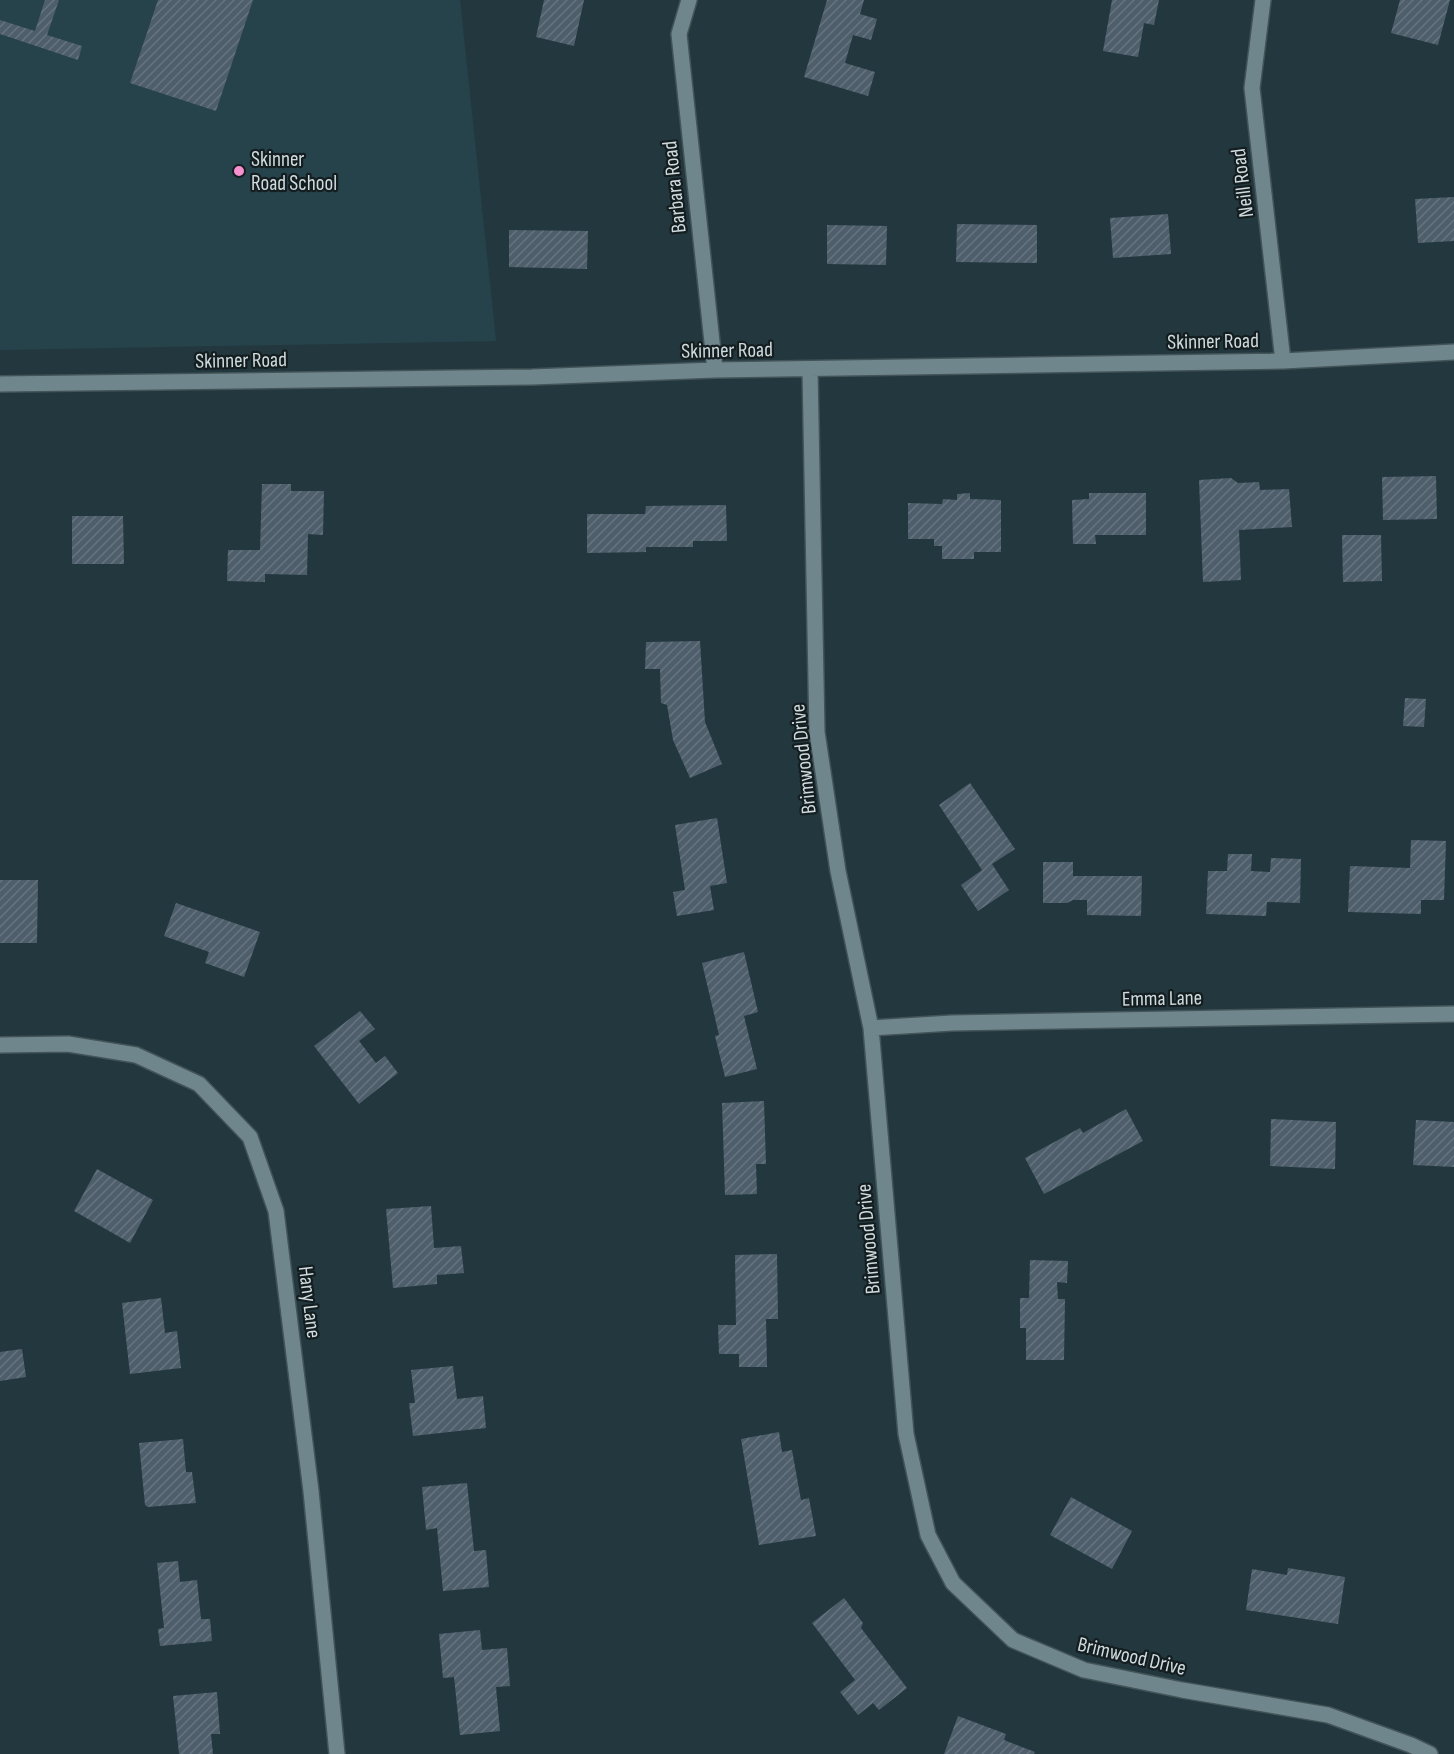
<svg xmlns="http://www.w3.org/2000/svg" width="1454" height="1754" font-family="'Sofia Sans Condensed',sans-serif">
	<defs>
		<pattern id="building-hatch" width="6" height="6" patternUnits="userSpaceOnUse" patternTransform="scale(1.5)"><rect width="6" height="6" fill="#4e5e6b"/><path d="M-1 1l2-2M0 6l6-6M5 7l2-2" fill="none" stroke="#667480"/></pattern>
	</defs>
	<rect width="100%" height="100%" fill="#23383e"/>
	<path fill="#26434c" d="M0 0H460L496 341 0 350Z"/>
	<path fill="url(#building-hatch)" d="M45 0H59L47 35 82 46 78 60 0 34V20L35 31Z
		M158 0H253L216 111 130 83Z
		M544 0H584L574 46 536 37Z
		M827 0H864L860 14 877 19 871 40 853 35 845 63 875 72 868 96 804 77Z
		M1112 0H1159L1154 25 1144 23 1138 57 1103 51Z
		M1400 0H1450L1438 45 1391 33Z
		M1454 197V241L1418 243 1415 199Z
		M1168 214 1171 254 1113 258 1110 218Z
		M957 224 1037 225V263L956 262Z
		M827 225 887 226 886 265 827 264Z
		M509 230 588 231 587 269 509 267Z
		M1436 476 1437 519 1383 520 1382 477Z
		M1231 478 1238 483 1259 482 1260 490 1289 489 1292 527 1239 530 1241 580 1203 582 1199 480Z
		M262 484H291V491H324L323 535 308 534 307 575 265 574V582L227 581 228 550H260Z
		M970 493V499L1001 500V552H974V559H942V546H934V539H908V503L942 504 943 499 957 500V494Z
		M1089 493H1146V535H1095L1096 544H1073L1072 500 1089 499Z
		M726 505 727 541H693V547H646V552L587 553V514H645L646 506Z
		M72 516H123L124 564H72Z
		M1342 535H1381L1382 581 1343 582Z
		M700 641 705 722 722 764 690 778 673 740 667 705 661 703 660 669H645L646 642Z
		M1405 698 1426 699 1424 727 1403 726Z
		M970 783 1015 849 992 864 1009 890 978 911 961 885 982 870 939 805Z
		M717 818 727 883 710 886 714 910 677 916 673 892 685 890 675 825Z
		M1411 840 1446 841 1444 900H1421V914L1348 912 1350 866 1410 868Z
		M1228 854H1252L1251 871 1270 872 1271 858 1301 859 1300 903 1267 902 1266 916 1206 914 1208 871H1227Z
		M1043 862H1073V876H1142L1141 916 1087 915V900H1073L1067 903H1043Z
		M0 880H38L37 943H0Z
		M176 903 260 932 244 977 205 963 209 952 164 936Z
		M744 952 758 1012 744 1016 757 1069 725 1077 715 1036 719 1035 702 963Z
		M360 1011 375 1029 359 1041 376 1063 385 1056 398 1073 359 1104 314 1046Z
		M764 1101 766 1164H756L757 1194 725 1195 722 1103Z
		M1126 1109 1143 1141 1044 1194 1025 1158 1080 1128 1083 1133Z
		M1271 1119 1336 1122 1335 1169 1270 1166Z
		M1416 1120 1454 1122V1167L1413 1165Z
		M97 1169 153 1200 130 1243 74 1211Z
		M431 1206 434 1248 461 1246 464 1273 437 1275V1284L393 1288 386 1209Z
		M777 1254 778 1319H766L767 1367H739V1354H719L718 1325H736L735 1255Z
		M1030 1260 1068 1261 1067 1283 1057 1282 1058 1299H1065L1064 1360H1026V1328H1020V1298H1029Z
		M161 1298 165 1333 177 1331 181 1368 130 1374 122 1303Z
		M22 1349 26 1377 0 1381V1352Z
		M453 1366 457 1399 483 1396 486 1428 413 1436 409 1403H415L411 1370Z
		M779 1432 782 1452 792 1450 801 1500 809 1498 816 1536 759 1545 741 1439Z
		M183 1439 186 1472H192L196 1503 148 1507 145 1505 139 1443Z
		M467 1483 474 1551 486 1550 489 1587 443 1591 437 1528 426 1530 422 1487Z
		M1071 1497 1132 1531 1112 1569 1050 1535Z
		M178 1561 180 1582 197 1580 201 1619H210L212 1641 160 1646 158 1629 164 1628 157 1563Z
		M1288 1568 1345 1577 1338 1624 1246 1610 1252 1569 1287 1575Z
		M844 1598 863 1623 861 1628 907 1688 879 1710 873 1703 858 1715 840 1692 855 1680 812 1623Z
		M480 1630 482 1650 507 1648 510 1686 496 1687 500 1731 460 1735 454 1677 443 1678 439 1634Z
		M217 1692 220 1734H211L213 1754H179L173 1696Z
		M958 1716 1006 1734 1004 1740 1035 1752 1034 1754H944Z"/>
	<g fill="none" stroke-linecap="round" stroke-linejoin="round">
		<g stroke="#425458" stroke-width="18">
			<path id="minor" d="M689 0 679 34 715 370
				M1263 0 1252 88 1283 361
				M810 370 817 732 838 871 871 1028 906 1434 928 1535 953 1583 1013 1640 1084 1670 1182 1690 1328 1715 1411 1745 1430 1754
				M0 384 532 377 715 370 1283 361 1454 352
				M871 1028 952 1023 1454 1014
				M0 1045 68 1044 136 1055 199 1084 250 1137 276 1211 311 1491 337 1754"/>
		</g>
		<use href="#minor" stroke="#70868d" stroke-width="15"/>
	</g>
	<circle fill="#f790ce" stroke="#141d20" stroke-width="2" cx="239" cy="171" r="6"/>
	<g text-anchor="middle" stroke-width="4.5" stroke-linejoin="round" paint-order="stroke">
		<g font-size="21" fill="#cfdbde" stroke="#141d20" text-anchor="start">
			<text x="251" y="166">Skinner<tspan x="251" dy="24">Road School</tspan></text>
		</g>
		<g font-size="21" fill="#cfdbde" stroke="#141d20">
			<text transform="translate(1242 183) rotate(-97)" y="7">Neill Road</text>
			<text transform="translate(674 187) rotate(-96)" y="7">Barbara Road</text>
			<text transform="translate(1213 341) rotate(-1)" y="7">Skinner Road</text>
			<text transform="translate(727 350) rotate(-1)" y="7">Skinner Road</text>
			<text transform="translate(241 360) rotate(-1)" y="7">Skinner Road</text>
			<text transform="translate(803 759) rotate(-96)" y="7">Brimwood Drive</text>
			<text transform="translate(1162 998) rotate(-1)" y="7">Emma Lane</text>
			<text transform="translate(868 1239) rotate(-95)" y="7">Brimwood Drive</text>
			<text transform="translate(310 1302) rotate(83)" y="7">Hany Lane</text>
			<text transform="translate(1132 1656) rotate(13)" y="7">Brimwood Drive</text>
		</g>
	</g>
</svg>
